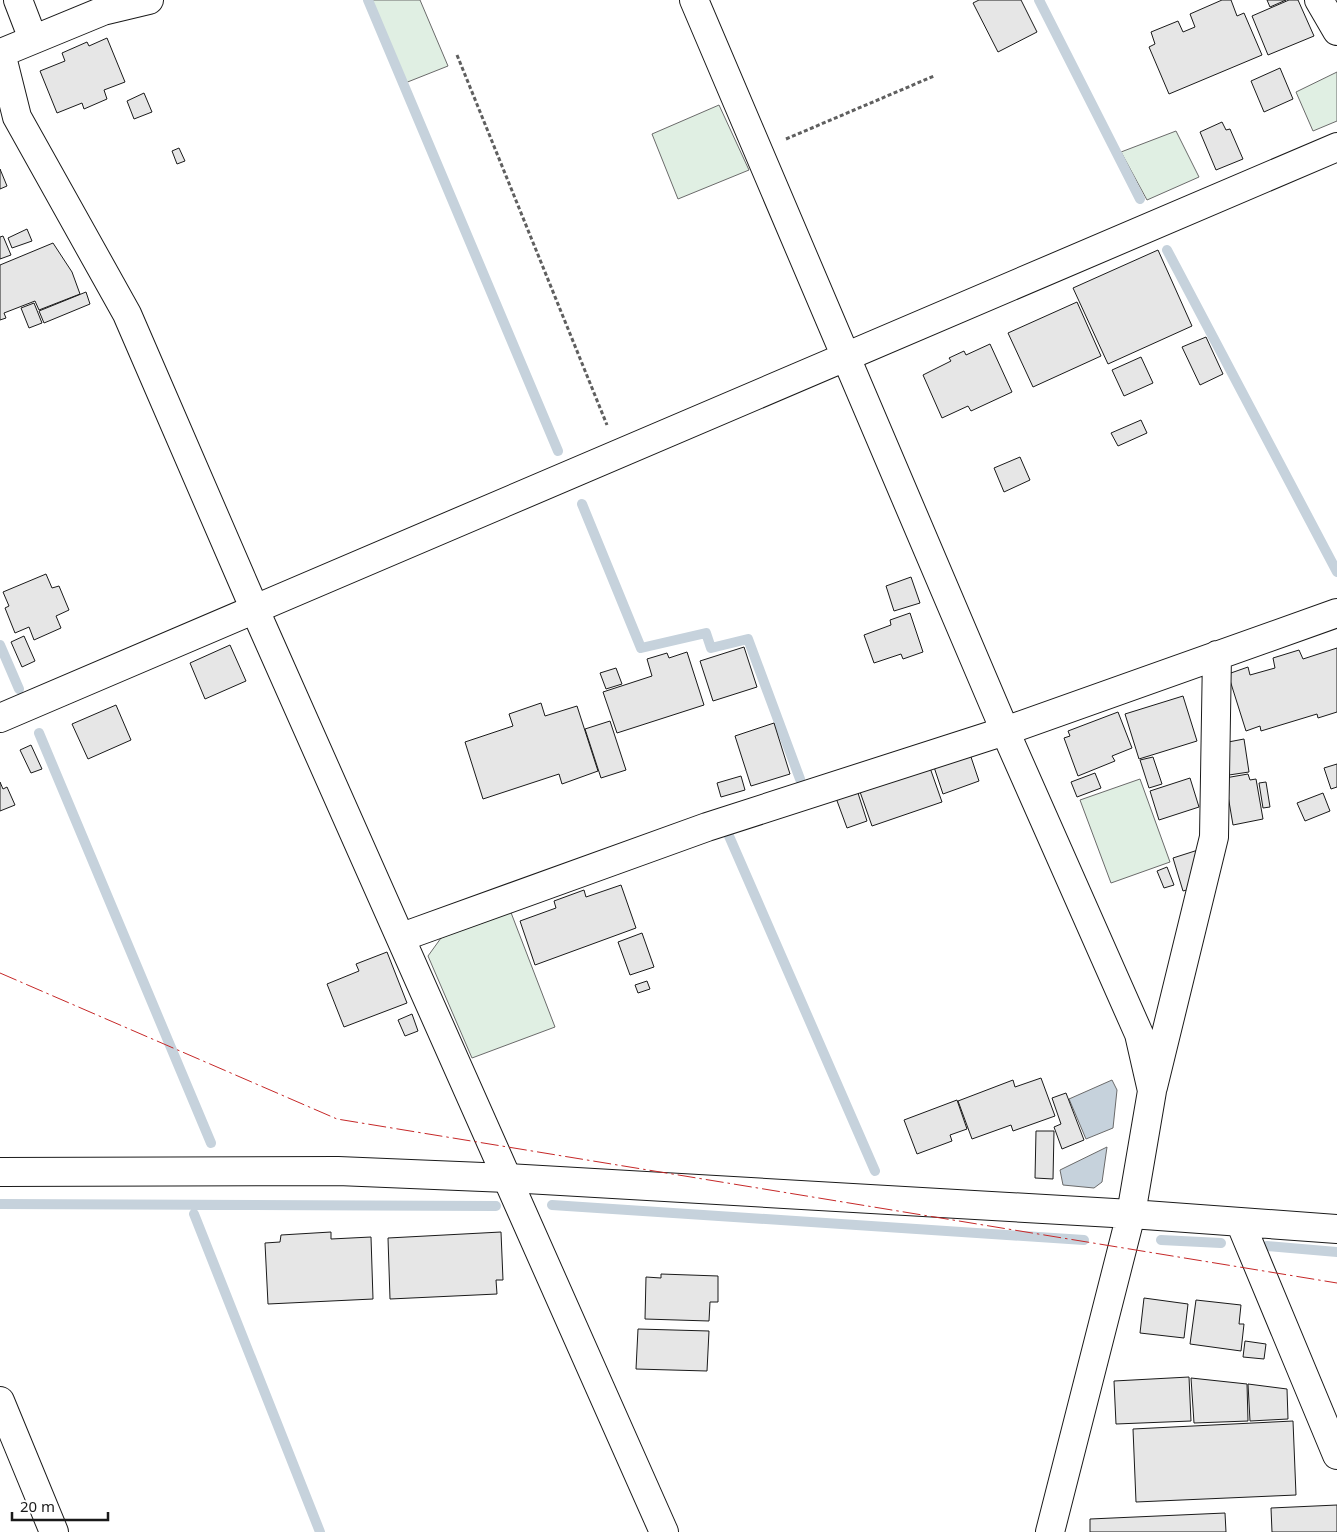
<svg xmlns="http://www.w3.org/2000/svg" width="1337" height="1532" font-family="'Noto Sans',sans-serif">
	<rect width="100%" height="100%" fill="#fff"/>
	<path fill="#e0efe3" stroke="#6a6a6a" d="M364 0H420L448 66 400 85Z
		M1337 72V121L1313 131 1296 92Z
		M719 105 749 170 678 199 652 134Z
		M1176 131 1199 177 1147 200 1121 152Z
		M1140 779 1170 862 1111 883 1080 800Z
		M510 910 555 1027 472 1058 428 956 441 938Z"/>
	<path fill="#c6d2dc" stroke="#6a6a6a" d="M1112 1080 1117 1090 1113 1128 1086 1139 1069 1099Z
		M1107 1147 1102 1182 1094 1188 1063 1185 1060 1170Z"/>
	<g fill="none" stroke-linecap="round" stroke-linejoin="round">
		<path stroke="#c6d2dc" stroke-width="10" d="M368 0 558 451
			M1039 0 1140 199
			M1167 250 1337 572
			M582 504 641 648 706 633 711 648 748 639 800 779
			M0 645 19 689
			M39 733 211 1143
			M729 836 875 1171
			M0 1204 496 1206
			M552 1205 1084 1240
			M194 1214 320 1532
			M1161 1240 1221 1243
			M1267 1246 1337 1252"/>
	</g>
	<path fill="#e6e6e6" stroke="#1a1a1a" d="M979 0H1021L1037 32 998 52 973 3Z
		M1222 0H1231L1237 16 1244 13 1262 55 1169 94 1149 47 1155 44 1151 32 1178 21 1183 32 1195 27 1190 14Z
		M1267 0H1286L1270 7Z
		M1289 0H1298L1314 36 1268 55 1252 16Z
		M107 38 125 82 104 90 107 99 84 109 82 103 57 113 40 71 65 61 62 53 87 42 89 46Z
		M1280 68 1293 99 1264 112 1251 81Z
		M144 93 152 112 134 119 127 101Z
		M1222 122 1226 130 1230 129 1243 159 1216 170 1200 132Z
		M179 148 185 161 177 164 172 151Z
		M0 169 7 186 0 189Z
		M27 229 32 241 12 248 8 238Z
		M3 236 11 255 0 259V237Z
		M53 243 72 272 80 294 39 310 35 301 4 313 6 318 0 320V265Z
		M1158 250 1192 326 1108 364 1073 288Z
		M86 292 90 304 44 323 39 311Z
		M1077 302 1101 356 1033 387 1008 333Z
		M34 303 42 323 29 328 21 308Z
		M1206 337 1223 374 1200 385 1182 347Z
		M990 344 1012 392 971 411 968 406 942 418 923 375 951 361 949 358 964 351 966 355Z
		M1141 357 1153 383 1124 396 1112 370Z
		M1141 420 1147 433 1118 446 1111 433Z
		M1020 457 1030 480 1004 492 994 468Z
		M46 574 52 588 59 586 69 610 56 616 61 628 34 640 29 627 15 633 5 608 9 606 3 592Z
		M911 577 920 603 894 611 886 586Z
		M910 613 923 652 903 659 901 654 874 663 864 635 891 625 890 620Z
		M24 636 35 661 22 667 11 642Z
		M230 645 246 681 205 699 190 663Z
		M744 647 757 687 713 701 700 661Z
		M1337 648V712L1318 718 1317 714 1261 731 1260 726 1246 731 1228 674 1248 667 1250 675 1275 668 1273 658 1299 650 1303 659Z
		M687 652 704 705 617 733 603 692 652 676 647 659 667 653 669 658Z
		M616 668 622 684 606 689 600 673Z
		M1183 696 1197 741 1139 759 1125 714Z
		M541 703 545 716 577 706 598 771 562 784 559 774 483 799 465 742 513 726 509 714Z
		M116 705 131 740 88 759 72 724Z
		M1118 712 1132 748 1112 756 1115 761 1078 776 1064 738 1070 736 1068 731Z
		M610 721 626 770 601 778 585 729Z
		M774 723 790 774 751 786 735 736Z
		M1244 739 1249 772 1229 775 1223 743Z
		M31 745 42 769 31 773 20 750Z
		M969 751 979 781 943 794 933 764Z
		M1153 757 1162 784 1149 788 1140 760Z
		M1337 764V787L1331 789 1324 768Z
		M929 765 942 802 872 826 859 789Z
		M1095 773 1101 788 1077 797 1071 782Z
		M1248 774 1250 780 1256 779 1263 819 1233 825 1225 778Z
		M741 776 745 790 721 797 717 783Z
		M1190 778 1199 807 1159 820 1150 791Z
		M0 782 3 789 7 787 15 805 0 811Z
		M1266 782 1270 807 1263 808 1259 783Z
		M857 790 867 821 847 828 836 798Z
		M1323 793 1330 811 1305 821 1297 803Z
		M1198 850 1194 888 1183 891 1173 858Z
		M1167 867 1174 885 1164 888 1157 871Z
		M621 885 636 928 535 965 520 921 556 908 554 901 584 890 586 897Z
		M642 933 654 967 630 975 618 942Z
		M387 952 407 1003 344 1027 327 984 359 971 356 964Z
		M647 981 650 989 638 993 635 985Z
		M412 1014 418 1031 405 1036 398 1020Z
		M1041 1078 1055 1116 1013 1131 1011 1125 972 1139 958 1101 1013 1080 1015 1087Z
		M1066 1093 1084 1140 1062 1149 1054 1127 1061 1124 1052 1098Z
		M957 1100 967 1129 950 1135 952 1141 917 1154 904 1120Z
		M1036 1131H1054L1053 1179 1035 1178Z
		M331 1232V1239L371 1237 373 1299 268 1304 265 1243 280 1242 281 1235Z
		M501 1232 503 1280H496L497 1294 390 1299 388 1238Z
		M661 1274 718 1276V1302H710L709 1321 645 1319 646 1277 661 1278Z
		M1144 1298 1188 1304 1184 1338 1140 1333Z
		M1196 1300 1241 1305 1239 1324H1244L1241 1351 1190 1344Z
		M638 1329 709 1331 707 1371 636 1369Z
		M1245 1341 1266 1344 1264 1359 1243 1357Z
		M1189 1377 1191 1421 1116 1424 1114 1381Z
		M1191 1378 1247 1384 1248 1421 1194 1423Z
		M1248 1384 1287 1389 1288 1419 1250 1421Z
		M1293 1421 1296 1495 1136 1502 1133 1429Z
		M1337 1505V1532H1272L1271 1508Z
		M1225 1513 1226 1532H1090V1519Z"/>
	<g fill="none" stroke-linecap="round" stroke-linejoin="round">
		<g stroke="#1a1a1a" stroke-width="30">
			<path id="street" d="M18 0 33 39
				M149 0 103 11 1 53 17 117 127 314 255 610 664 1532
				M694 0 1005 731 1139 1034 1152 1091 1131 1214 1337 1229
				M1319 0 1337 31
				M0 718 1337 147
				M402 937 707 827 1005 731 1337 613
				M1153 1087 1214 837 1217 655
				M1240 1222 1337 1455
				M0 1401 54 1532"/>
		</g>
		<g stroke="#1a1a1a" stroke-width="30">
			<path id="secondary" d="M0 1172 338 1171 507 1178 1131 1214 1050 1532"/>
		</g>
		<path stroke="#5f5f5f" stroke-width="3" stroke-dasharray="4 2.5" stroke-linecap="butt" d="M457 55 607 425
			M786 139 934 76"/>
		<use href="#street" stroke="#fff" stroke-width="28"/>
		<use href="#secondary" stroke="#fff" stroke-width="28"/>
		<path stroke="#c62828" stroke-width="1" stroke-dasharray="18 4 2.5 4" stroke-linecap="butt" d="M0 973 337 1119 1337 1283"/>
	</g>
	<path d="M12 1512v8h96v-8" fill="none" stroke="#1a1a1a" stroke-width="2.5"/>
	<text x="20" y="1512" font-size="15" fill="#1a1a1a" stroke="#ffffff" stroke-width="4" paint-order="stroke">20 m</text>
</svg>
